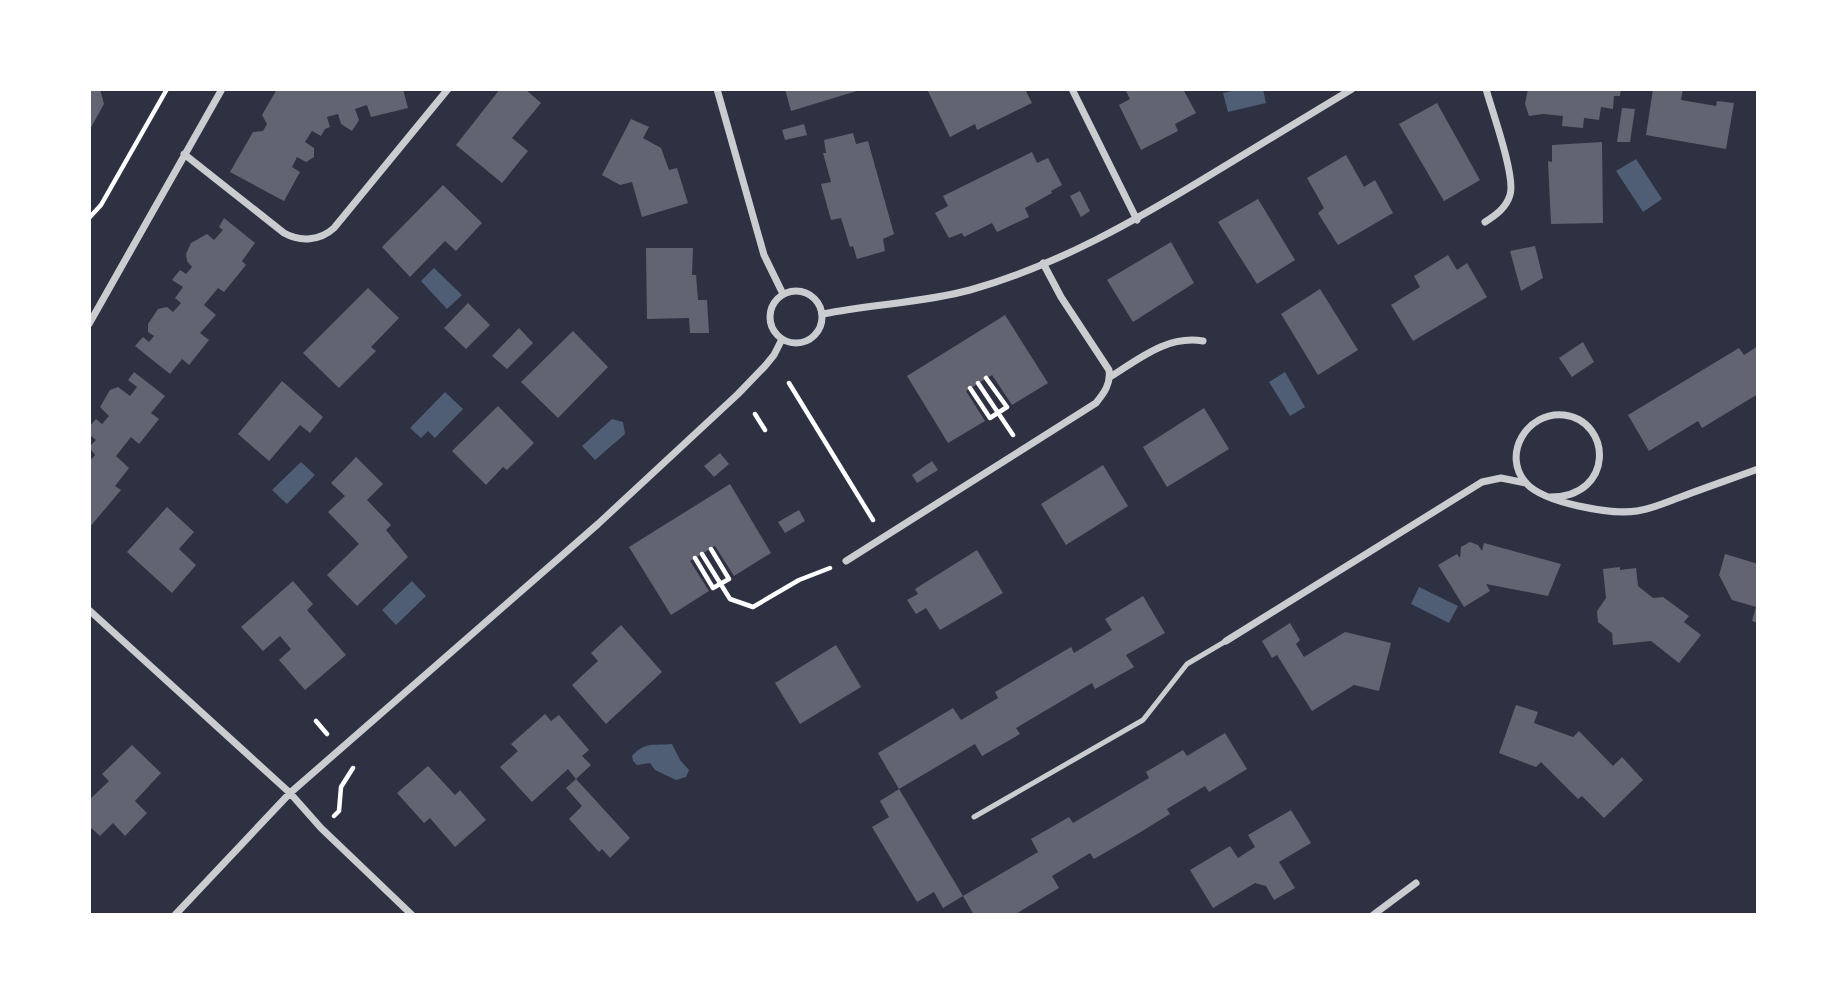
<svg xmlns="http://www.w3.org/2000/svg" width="1847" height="1004" font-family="Mulish,sans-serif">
	<rect width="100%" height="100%" fill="#2d3142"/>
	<path fill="#4f5d75" d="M1241 89H1263L1266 103 1228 112 1223 93Z
		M1636 159 1662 199 1643 212 1616 171Z
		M434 268 462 295 447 309 421 281Z
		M1285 372 1305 407 1290 416 1269 382Z
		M445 392 463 409 435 438 428 431 421 438 410 428Z
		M612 419 623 422 625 434 595 460 582 446Z
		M301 462 315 475 287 504 272 490Z
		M412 581 426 596 396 625 382 610Z
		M1419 587 1458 606 1449 623 1411 604Z
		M672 744 680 760 689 770 686 777 676 780 655 770 650 763 637 765 633 761 632 756C646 741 652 746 672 744Z"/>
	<path fill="#626471" d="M89 89H100L104 104 89 131Z
		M277 89H403L408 108 371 117 367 105 355 109 359 120 352 131 341 124 338 114 327 117 330 127 325 129 321 136 312 131 305 142 314 148V157L306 162 297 157 292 167 300 172 284 201 230 172 253 132 263 131 267 124 262 115Z
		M500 89H525L541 103 512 138 528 151 502 183 456 145Z
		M785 89H860V90L791 111Z
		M927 89H1025L1032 103 977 130 975 124 950 137Z
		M1125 89H1183L1196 113 1175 124 1178 131 1141 150 1119 105 1130 99Z
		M1528 89H1621L1620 96H1614L1613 109 1601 107 1599 120 1584 118 1583 128 1562 126 1563 116 1543 114 1529 116 1525 104Z
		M1653 89H1683L1681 100 1716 106 1717 101 1734 103 1726 149 1646 135Z
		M1437 103 1480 180 1444 201 1399 124Z
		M1622 108 1635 109 1630 142H1617Z
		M631 119 649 127 643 138 661 148 669 170 677 168 688 203 642 217 632 182 620 185 602 175Z
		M804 124 807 135 785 140 782 130Z
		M853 133 856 144 868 141 894 234 883 239 885 251 857 259 853 246 850 247 841 218 831 220 821 184 831 182 823 153H826L824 140Z
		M1602 142 1603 223 1551 224 1548 161 1552 162V145Z
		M1032 152 1037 163 1048 158 1062 185 1051 191 1052 193 1025 208 1029 217 1016 223 997 232 992 223 964 237 962 233 949 238 935 213 948 206 943 196Z
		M1346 155 1364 187 1375 180 1393 213 1338 245 1318 213 1324 208 1307 178Z
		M443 185 482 223 456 251 445 241 410 277 382 247Z
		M1080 191 1090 211 1081 217 1070 196Z
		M1258 199 1295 260 1257 284 1218 222Z
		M224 218 255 243 242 261 246 265 224 292 218 288 204 305 216 315 200 333 209 340 189 365 182 359 170 374 135 346 143 337 149 342 154 336 148 332V324L158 309 167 307 173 312 181 303 175 298 183 287 172 280 180 270 186 274 192 267 187 261 186 254 191 243 207 234 214 240 223 230 219 227Z
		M1171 242 1194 283 1133 322 1107 280Z
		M1535 246 1543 278 1521 291 1510 251Z
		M646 248H693L692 275H696L698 300H707L709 333H690L689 318 647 319Z
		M1448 255 1457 270 1467 263 1487 297 1413 341 1391 305 1420 287 1414 276Z
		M368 288 399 318 371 347 376 351 339 388 303 353Z
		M1320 289 1358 350 1318 375 1281 314Z
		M468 303 490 325 466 349 444 328Z
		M1005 315 1048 383 1012 405 992 375 966 391 985 421 948 443 907 376Z
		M519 328 533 343 507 369 492 356Z
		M573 331 608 367 558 418 521 382Z
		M1583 342 1594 362 1572 377 1559 358Z
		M1758 346V394L1702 428 1698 421 1649 451 1628 415 1739 348 1744 355Z
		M134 372 165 396 151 413 159 419 139 444 131 437 116 456 129 468 115 486 121 490 89 528V462L95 455 89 447 96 440 89 434V427L96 419 102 424 109 416 100 407 110 390 118 387 130 396 137 387 128 380Z
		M282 381 323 417 310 433 300 425 269 461 238 434Z
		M498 406 534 443 507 470 503 467 486 485 452 451Z
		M1204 408 1229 449 1167 487 1143 447Z
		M720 453 729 464 714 477 704 466Z
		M356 457 383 484 367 500 391 525 386 530 408 557 357 606 327 575 359 544 328 512 345 496 331 483Z
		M932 461 938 470 917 483 912 475Z
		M1103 465 1128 506 1066 545 1041 504Z
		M730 484 771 553 734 576 715 546 690 561 709 591 671 615 629 547Z
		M167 507 194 532 179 549 196 565 172 593 127 552Z
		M799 510 805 521 785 533 778 522Z
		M1470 542 1478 545 1482 551 1484 543 1561 564 1548 596 1486 584 1490 591 1464 607 1438 565 1457 554 1460 558 1461 547Z
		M977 550 1003 593 940 630 926 608 916 614 907 600 918 594 915 589Z
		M1725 554 1758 564V623L1752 621 1756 607 1732 600 1719 575Z
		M1620 567V570L1636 568 1638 586 1653 598 1663 597 1689 616 1684 622 1701 635 1679 663 1651 641 1613 645 1612 633 1598 622 1597 611 1606 598 1603 569Z
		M293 581 313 604 307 610 346 655 305 690 279 660 291 649 280 636 263 651 241 627Z
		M1143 596 1165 633 1126 655 1134 667 1095 689 1092 683 1016 728 1020 734 982 756 975 744 899 789 963 896 1038 852 1031 839 1069 817 1073 823 1149 778 1146 772 1183 750 1187 756 1225 733 1247 769 1209 792 1205 786 1167 809 1170 814 1134 836 1094 859 1090 853 1052 876 1059 888 1014 915H974L963 896 943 908 934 892 917 902 872 827 889 817 880 801 899 789 878 753 953 708 961 720 998 698 995 692 1071 647 1074 653 1112 630 1105 619Z
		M1290 623 1300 640 1296 644 1304 657 1345 632 1391 643 1379 691 1354 685 1312 711 1277 655 1272 658 1262 641Z
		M621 625 662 672 606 724 572 685 598 661 591 653Z
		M836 645 861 687 800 724 775 683Z
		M1516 705 1538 712 1534 723 1573 737 1579 731 1613 766 1622 757 1643 780 1604 818 1582 796 1578 799 1541 762 1536 767 1499 753Z
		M545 714 551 721 559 715 589 750 582 756 591 765 576 779 568 769 532 802 500 767 518 751 511 744Z
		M132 745 161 773 135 801 147 813 125 836 113 823 100 836 89 826V800L109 781 102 774Z
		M428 766 455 795 460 790 486 820 455 847 430 818 424 823 397 793Z
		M576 779 630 838 610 858 602 849 599 852 569 819 582 806 566 788Z
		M1291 810 1311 843 1279 862 1295 888 1274 900 1266 886 1255 883 1213 908 1190 870 1230 846 1238 858 1255 847 1248 835Z"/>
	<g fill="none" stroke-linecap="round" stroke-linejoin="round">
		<path stroke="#fff" stroke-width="4.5" d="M89 218 101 205 167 89
			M789 383 873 520
			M978 383 1013 435
			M970 388 990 418 1007 407 986 378
			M755 414 765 430
			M702 554 730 599 753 607 799 580 830 568
			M695 558 713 588 729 579 711 549
			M316 721 327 734
			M334 816 339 811 341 787 353 768"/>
		<path stroke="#caccd0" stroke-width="5" d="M974 817 1143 720 1187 664 1226 641"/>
		<path stroke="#caccd0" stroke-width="7" d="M717 89 764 255 783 294
			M1072 89 1137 220
			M184 154 284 233C300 242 320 241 334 228L448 89
			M1485 222C1496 215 1506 208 1510 195 1516 177 1492 111 1486 89
			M770 317a26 26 0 1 1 52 0a26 26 0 1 1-52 0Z
			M823 314C872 304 922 303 970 290 1059 265 1138 219 1215 172 1260 145 1306 117 1352 89
			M89 324 222 89
			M1110 377C1139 359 1167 335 1203 341
			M1550 497C1615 497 1612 421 1564 415 1527 411 1501 455 1526 483 1544 503 1611 515 1637 511 1651 509 1665 503 1678 498 1704 488 1731 479 1758 469
			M846 561 1096 403C1104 393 1111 384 1109 370L1061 297 1043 263
			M89 610 290 793 321 828 412 915
			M1226 641 1482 482 1501 478 1526 483
			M175 915 290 793 598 524 738 394 765 366 774 355 782 339
			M1373 915 1416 883"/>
	</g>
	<rect width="1847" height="1004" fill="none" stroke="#ffffff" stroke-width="182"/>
</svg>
